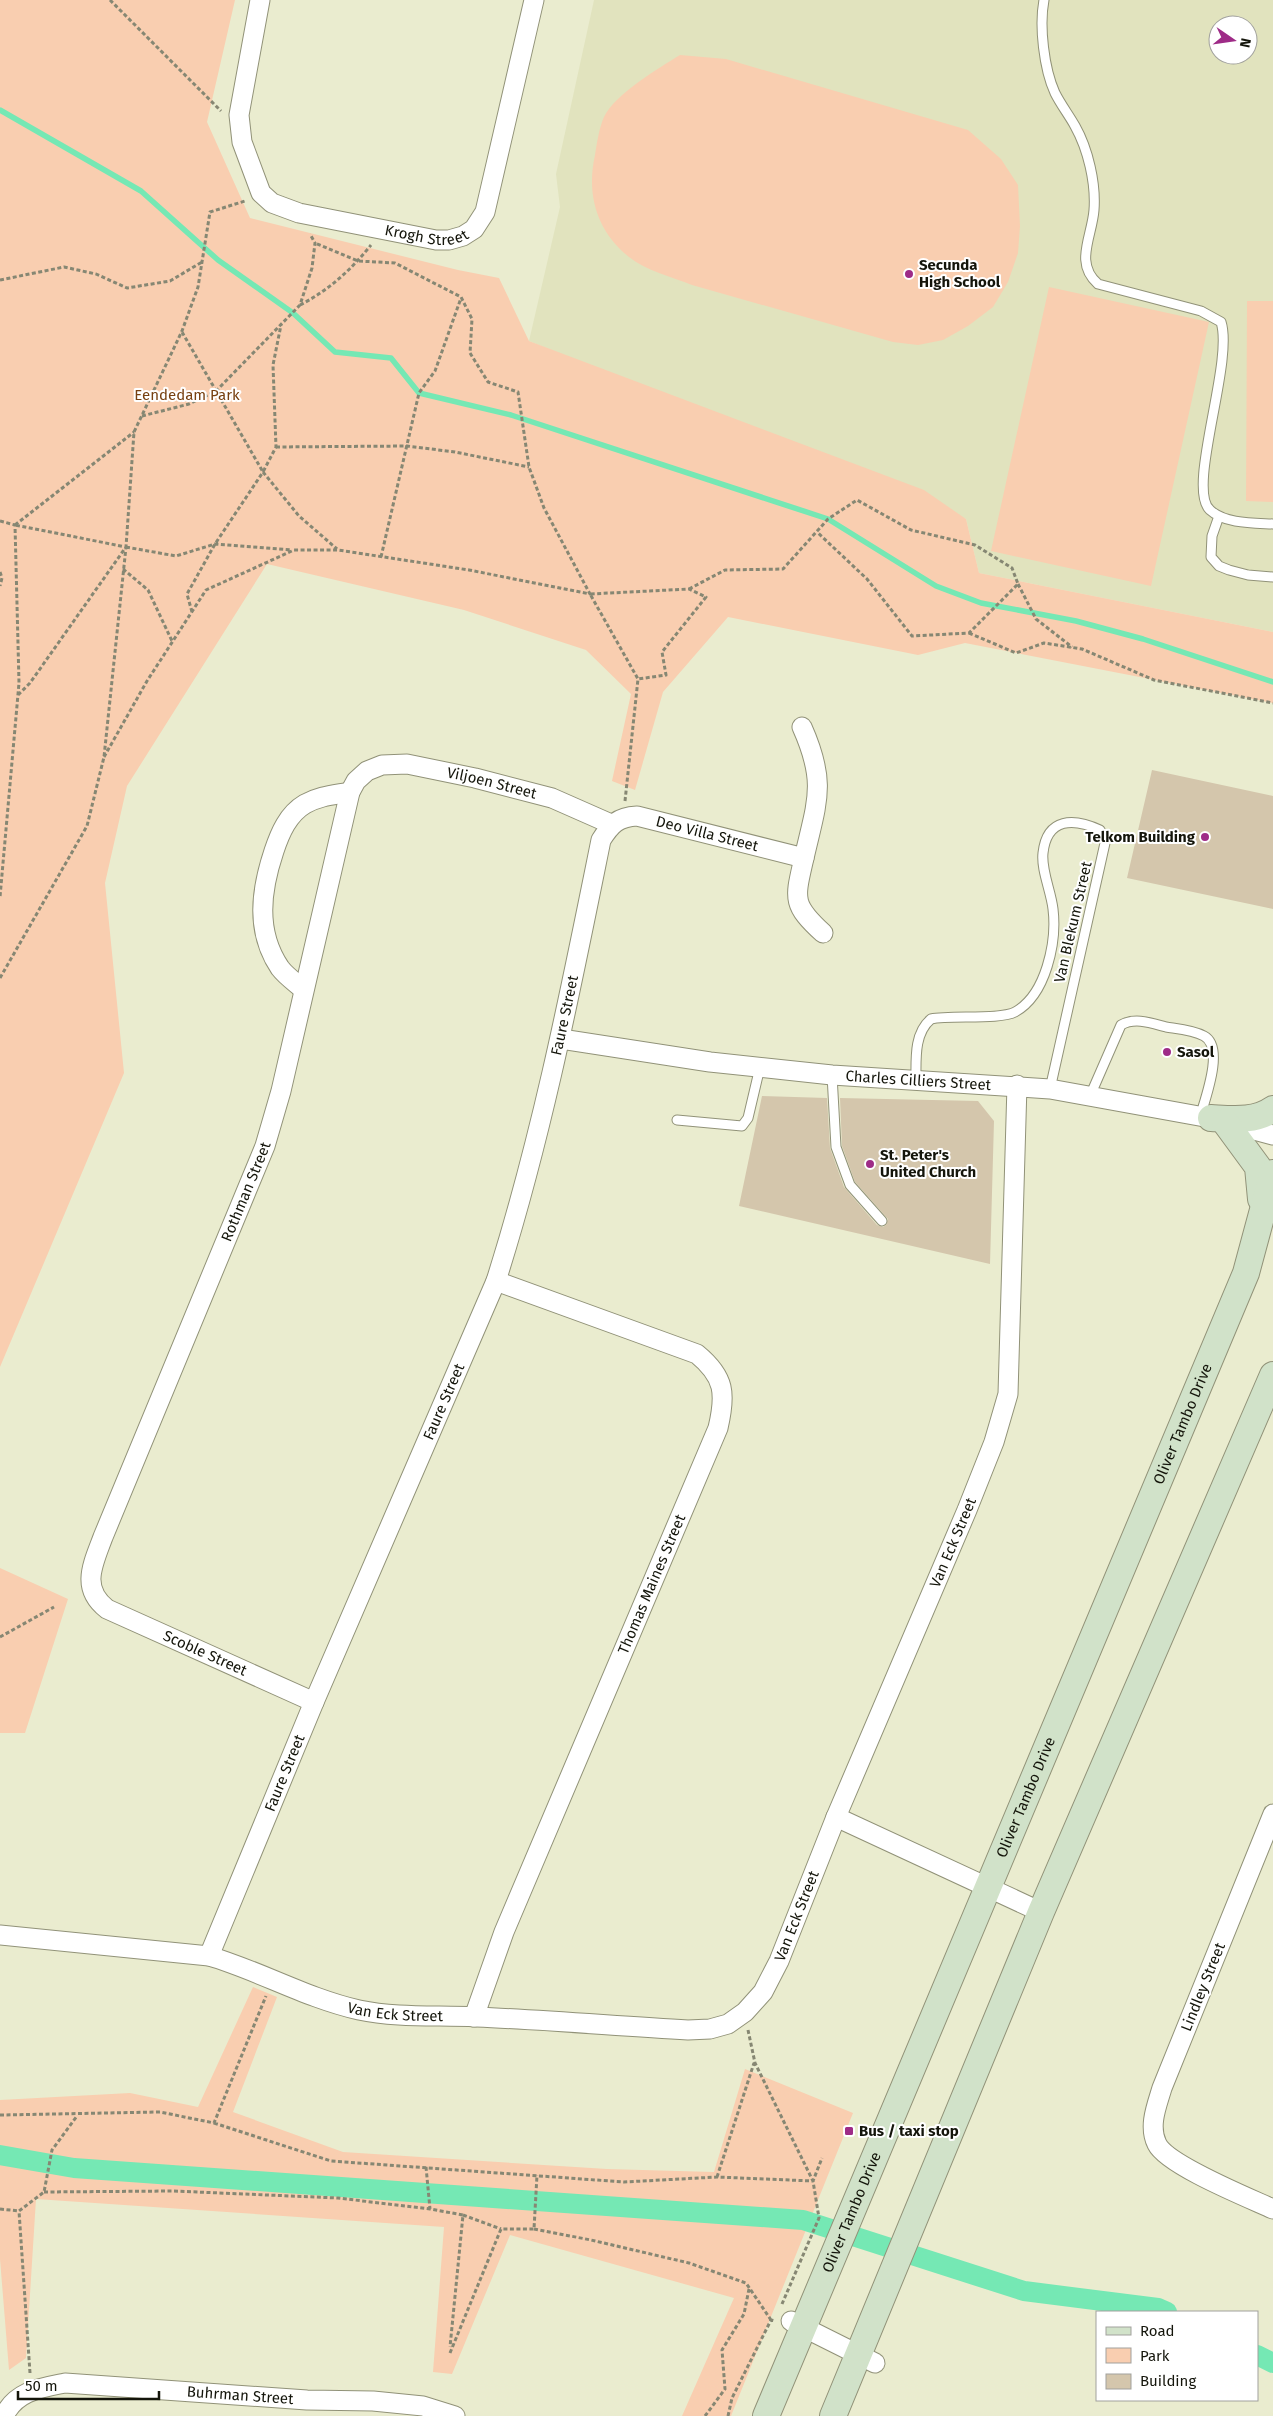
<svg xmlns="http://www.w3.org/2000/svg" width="1273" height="2416" font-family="'Fira Sans',sans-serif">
	<rect width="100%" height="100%" fill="#eaeccf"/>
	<path fill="#e1e3be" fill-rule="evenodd" d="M594 0H1273V632L979 573 966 519 529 341 560 207 556 174ZM1218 25H1248V55H1218Z"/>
	<path fill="#f9ceb0" d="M0 0H235L207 122 250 218 458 270 499 278 529 341 924 490 966 519 979 573 1273 632V703L965 643 918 655 728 617 663 692 635 790 612 781 631 694 586 650 464 610 267 564 127 786 105 883 124 1073 0 1367Z
		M680 55 726 59 968 130 1001 159 1018 185 1020 226 1018 253 1008 282 993 307 968 326 943 340 918 345 893 342 692 285C672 277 647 271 629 257 597 231 586 195 595 155 597 143 599 128 604 117 615 94 659 68 680 55Z
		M1049 287 1209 322 1151 586 991 551Z
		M1247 301H1273V502L1246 501Z
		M0 1568 68 1599 25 1733H0Z
		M253 1987 277 1997 233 2112 343 2152 607 2169 714 2172 745 2069 853 2113 731 2416H682L734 2298 510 2235 452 2374 433 2372 444 2227 36 2199 26 2358 9 2370 0 2259V2100L130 2093 198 2107Z"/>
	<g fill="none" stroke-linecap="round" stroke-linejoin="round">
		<path stroke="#75e8b4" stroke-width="5.5" d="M0 110 141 191 218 260 293 313 335 352 391 358 419 393 511 415 828 519 936 586 981 603 1076 621 1143 639 1273 682"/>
		<path stroke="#75e8b4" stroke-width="20" d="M0 2155 74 2168 803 2220 1024 2291 1158 2308 1167 2312
			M1257 2355 1273 2363"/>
	</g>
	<path fill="#d4c6ac" d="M1152 770 1273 796V909L1127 878Z
		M762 1096 827 1098 830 1148 844 1187 877 1225 883 1227 886 1225 888 1219 855 1182 842 1146 840 1098 978 1101 994 1121 990 1264 739 1206Z"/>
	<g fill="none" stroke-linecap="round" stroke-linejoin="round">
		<g stroke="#919278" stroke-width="11">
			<path id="lane" d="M1044 0C1039 26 1044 69 1055 93 1061 105 1069 115 1075 126 1088 149 1096 183 1094 210 1092 237 1074 263 1098 284L1201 311 1221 322C1234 362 1186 489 1210 510 1225 524 1254 523 1273 524
				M1219 516 1212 536 1211 557 1219 566 1229 570 1248 575 1273 577
				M832 1075 836 1147 850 1185 882 1221
				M916 1080C916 1059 914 1033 931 1019 951 1015 1000 1020 1015 1012 1046 995 1057 942 1053 909 1051 891 1041 870 1043 853 1047 817 1074 818 1100 830L1105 843 1050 1089
				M1090 1096 1121 1025C1135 1017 1151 1023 1166 1027 1179 1029 1193 1030 1204 1036 1225 1047 1205 1099 1200 1117
				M677 1120 742 1126 748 1118 760 1067"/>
		</g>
		<g stroke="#919278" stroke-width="21">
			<g id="street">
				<path id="s1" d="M260 0 239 115 242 142 261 193 272 203 299 213 436 240H449L463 236 474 229 485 212 534 0"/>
				<path d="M802 727C827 783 817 801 804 858"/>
				<path d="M303 989C296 983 286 976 280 968 255 931 261 890 274 851 280 833 288 814 305 804 319 796 334 795 350 792"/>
				<path id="s2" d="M561 1039 710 1062 832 1075 1050 1089 1210 1118 1273 1135"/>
				<path id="s3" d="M314 1702 107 1609C80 1588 93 1564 103 1537L265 1146 281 1091 350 792 356 781 367 771 382 765 407 764 475 778 552 798 611 824"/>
				<path d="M1273 1814 1162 2088C1157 2105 1148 2126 1157 2144 1167 2165 1249 2198 1273 2209"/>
				<path d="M836 1817 1041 1912"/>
				<path id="s4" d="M0 1935 209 1956C260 1971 306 1998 359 2010 397 2018 437 2015 476 2017 547 2020 617 2026 688 2030L710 2029 728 2024 745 2012 763 1992 779 1961 836 1817 967 1510 994 1442 1008 1394 1017 1085"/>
				<path id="s5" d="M209 1956 314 1702 496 1281C542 1136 571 988 601 840 611 824 618 817 637 816L804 858C795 898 791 904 823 933"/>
				<path id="s6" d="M474 2017 504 1932 718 1428C726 1394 725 1377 697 1354L496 1281"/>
				<path d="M791 2321 875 2363"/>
				<path id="s7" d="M4 2416C16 2391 40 2388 65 2383L307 2400 373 2401 423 2406 455 2416"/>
			</g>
		</g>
		<g stroke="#919278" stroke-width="28">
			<g id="secondary">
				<path d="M1211 1118C1232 1119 1255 1122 1273 1109"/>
				<path d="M1225 1122 1258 1167 1261 1199"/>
				<path id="s8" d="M766 2416 1246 1273 1273 1173"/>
				<path d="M833 2416 1041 1912 1273 1375"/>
			</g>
		</g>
		<path stroke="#868773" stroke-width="3" stroke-dasharray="4 2.5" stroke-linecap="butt" d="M110 0 221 111
			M0 280 64 267 96 274 127 288 170 281 202 262
			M300 305C329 290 351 270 371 245
			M182 332 263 472 276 447 273 365 281 325
			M142 416 189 404 216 391 300 305 312 268 315 243 310 234
			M276 447 407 446 455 452 529 467
			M0 521 15 525 19 683 0 897
			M15 525 134 432
			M126 547 176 556 215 544 292 550
			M381 557 419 393 435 371 461 298
			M123 569 148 590 172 641
			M0 572 2 578 0 586
			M1018 584 1036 619 1072 647
			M689 589 725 570 783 569 828 519 857 500 911 530 975 545 1012 568 1018 584 969 633 912 636 867 579 817 532
			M192 612 187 594 215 544 263 472 299 516 337 549
			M969 633 1016 653 1044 643 1082 649 1154 680 1273 703
			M18 695 30 683 126 547 134 432 182 331 198 287 210 212 245 201
			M104 757 147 681 206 590 294 550H338L469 570 590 594 544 508 529 467 518 392 488 382 470 353 472 319 461 297 395 263 358 261 315 243
			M625 801 638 679 590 594 689 589 706 597 662 652 666 675 638 679
			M0 978 87 826 104 757 126 547 15 525
			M0 1637 54 1607
			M748 2030 755 2063 813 2181 819 2218 782 2304
			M0 2115 160 2112 214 2123 266 1996
			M214 2123 331 2161 624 2182 717 2177 813 2181 822 2158
			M426 2167 430 2209 463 2215 450 2347
			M717 2177 754 2063
			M44 2192 173 2191 338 2198 430 2209
			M0 2209 19 2211
			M463 2215 501 2229
			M534 2229 591 2240 689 2263 746 2283 771 2320
			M450 2353 501 2229H534L537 2175
			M30 2373 19 2211 44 2192 52 2150 77 2116
			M705 2416 725 2389 722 2350 744 2314 749 2289
			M728 2416 732 2398 771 2320 775 2321"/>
		<use href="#lane" stroke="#fff" stroke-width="9"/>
		<use href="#street" stroke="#fff" stroke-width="19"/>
		<use href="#secondary" stroke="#d1e2c9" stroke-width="26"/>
	</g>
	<g fill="#9e2b87" stroke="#fff" stroke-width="2">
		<circle cx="909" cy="274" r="5"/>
		<circle cx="1205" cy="837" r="5"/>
		<circle cx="1167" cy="1052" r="5"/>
		<circle cx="870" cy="1164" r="5"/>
		<rect x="844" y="2126" width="10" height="10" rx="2.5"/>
	</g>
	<g text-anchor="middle" stroke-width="4" stroke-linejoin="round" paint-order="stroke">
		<g font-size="15" fill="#14150b" stroke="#fff">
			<text dy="5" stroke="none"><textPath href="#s1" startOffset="372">Krogh Street</textPath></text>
			<text dy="5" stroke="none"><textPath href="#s3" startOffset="1249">Viljoen Street</textPath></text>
			<text dy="5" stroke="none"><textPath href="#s5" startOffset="1305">Deo Villa Street</textPath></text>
			<text transform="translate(1073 922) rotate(-77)" y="5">Van Blekum Street</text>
			<text dy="5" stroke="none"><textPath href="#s5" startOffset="1008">Faure Street</textPath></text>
			<text dy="5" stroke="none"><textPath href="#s2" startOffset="360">Charles Cilliers Street</textPath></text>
			<text dy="5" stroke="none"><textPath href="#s3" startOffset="680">Rothman Street</textPath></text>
			<text dy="5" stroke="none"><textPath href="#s5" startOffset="602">Faure Street</textPath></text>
			<text dy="5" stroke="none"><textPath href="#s8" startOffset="1076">Oliver Tambo Drive</textPath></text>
			<text dy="5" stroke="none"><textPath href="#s4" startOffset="1276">Van Eck Street</textPath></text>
			<text dy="5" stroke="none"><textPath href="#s6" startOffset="468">Thomas Maines Street</textPath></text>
			<text transform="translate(205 1653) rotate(24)" y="5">Scoble Street</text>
			<text dy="5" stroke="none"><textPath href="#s5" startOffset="198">Faure Street</textPath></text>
			<text dy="5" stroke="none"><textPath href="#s8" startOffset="671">Oliver Tambo Drive</textPath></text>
			<text dy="5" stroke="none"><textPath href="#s4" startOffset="871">Van Eck Street</textPath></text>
			<text transform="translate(1203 1987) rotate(-68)" y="5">Lindley Street</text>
			<text dy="5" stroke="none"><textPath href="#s4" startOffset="406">Van Eck Street</textPath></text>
			<text dy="5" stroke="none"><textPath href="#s8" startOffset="221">Oliver Tambo Drive</textPath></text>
			<text dy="5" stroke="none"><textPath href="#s7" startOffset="248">Buhrman Street</textPath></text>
		</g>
		<g font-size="15" font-weight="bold" fill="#14150b" stroke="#fff" text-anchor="start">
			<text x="919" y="270">Secunda<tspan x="919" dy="17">High School</tspan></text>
			<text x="1195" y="842" text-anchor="end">Telkom Building</text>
			<text x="1177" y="1057">Sasol</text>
			<text x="880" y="1160">St. Peter's<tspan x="880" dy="17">United Church</tspan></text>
			<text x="859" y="2136">Bus / taxi stop</text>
		</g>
		<g font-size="15" fill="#774010" stroke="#fff">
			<text x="187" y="400">Eendedam Park</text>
		</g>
	</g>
	<rect x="1096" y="2311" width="162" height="90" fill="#ffffff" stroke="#a1a19d"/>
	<rect x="1106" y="2327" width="25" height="8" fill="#d1e2c9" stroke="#a1a19d"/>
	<text x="1140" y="2336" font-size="15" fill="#14150b">Road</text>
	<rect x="1106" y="2348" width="25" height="15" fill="#f9ceb0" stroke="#a1a19d"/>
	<text x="1140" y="2361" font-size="15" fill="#14150b">Park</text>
	<rect x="1106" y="2374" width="25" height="15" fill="#d4c6ac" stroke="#a1a19d"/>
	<text x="1140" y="2386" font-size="15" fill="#14150b">Building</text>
	<g transform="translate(1233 40) rotate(103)"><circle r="24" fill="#ffffff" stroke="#a1a19d"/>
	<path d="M0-4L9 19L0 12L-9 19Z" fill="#9e2b87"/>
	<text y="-8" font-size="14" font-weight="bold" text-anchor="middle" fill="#14150b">N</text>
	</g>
	<path d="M18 2391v8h141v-8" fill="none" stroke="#14150b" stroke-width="2.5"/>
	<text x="25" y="2391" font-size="15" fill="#14150b" stroke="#ffffff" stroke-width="4" paint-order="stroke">50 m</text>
</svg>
